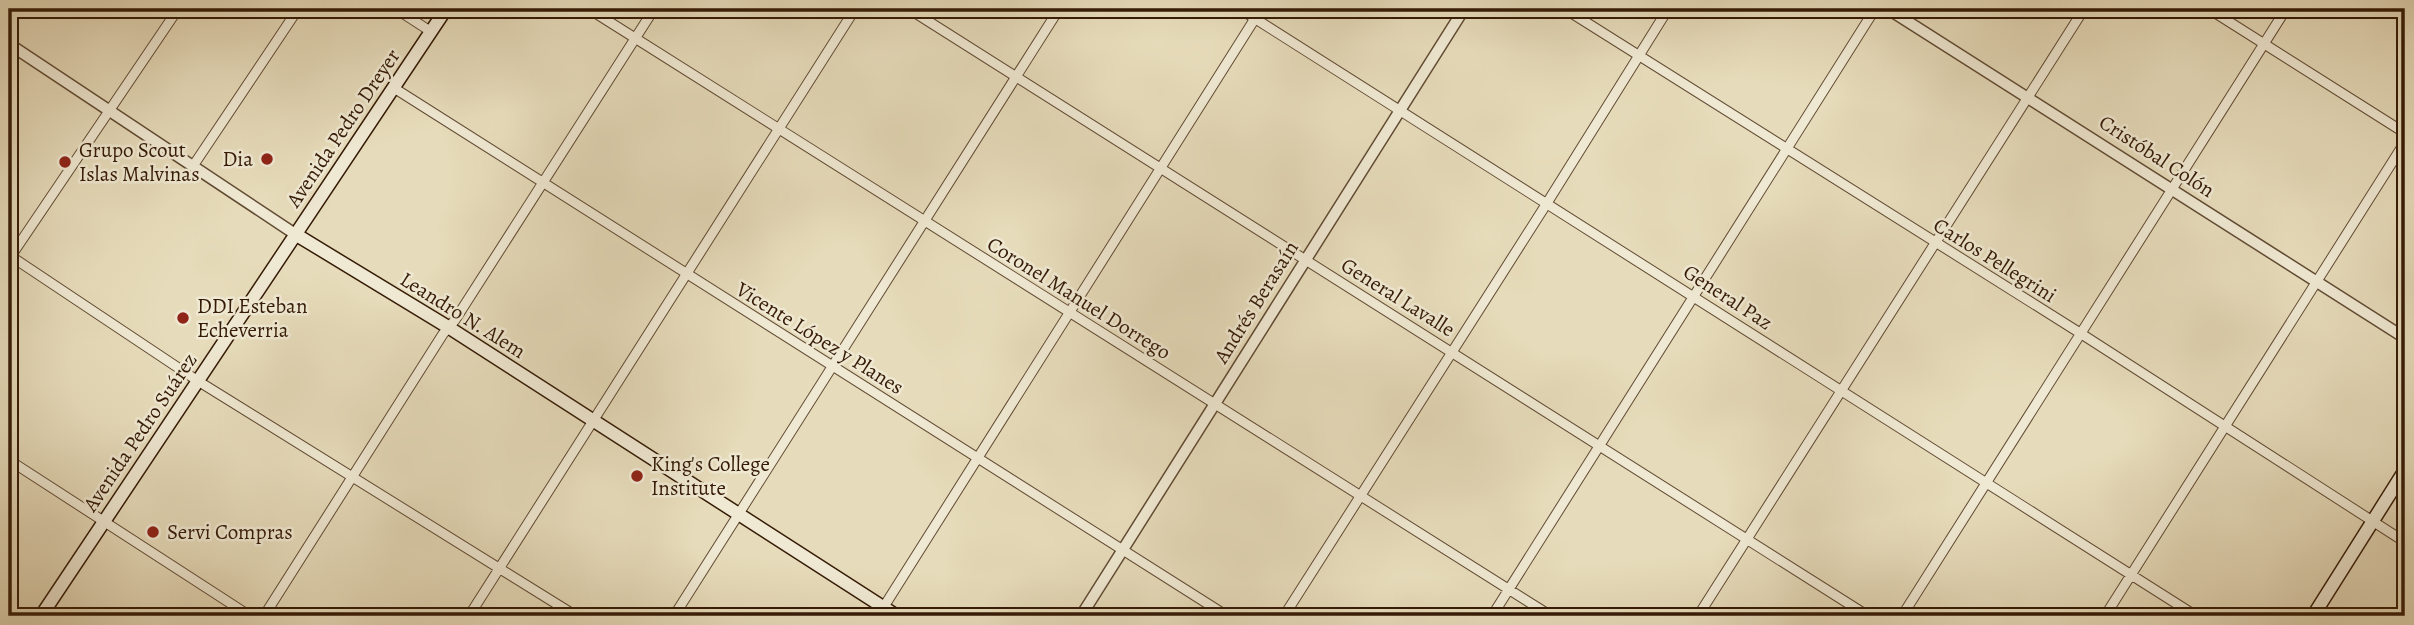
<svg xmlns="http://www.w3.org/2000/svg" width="2414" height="625" font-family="Alegreya,serif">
	<rect width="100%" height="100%" fill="#e6dbba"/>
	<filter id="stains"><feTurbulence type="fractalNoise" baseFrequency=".00286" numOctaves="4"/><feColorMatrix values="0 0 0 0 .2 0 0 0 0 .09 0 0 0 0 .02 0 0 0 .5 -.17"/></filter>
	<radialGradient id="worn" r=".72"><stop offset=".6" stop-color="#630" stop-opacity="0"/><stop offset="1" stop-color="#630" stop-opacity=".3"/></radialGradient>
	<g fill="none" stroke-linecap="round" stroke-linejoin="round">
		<g stroke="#614b33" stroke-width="11">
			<path id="minor" d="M396 9 430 31
				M589 9 1551 616
				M909 9 1868 616
				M1240 9 2196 616
				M1565 9 2080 333 2405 542
				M2209 9 2405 133
				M394 88 1227 616
				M193 166 298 9
				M9 255 198 381 576 616
				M9 259 178 9
				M9 460 250 616
				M264 616 443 334 455 320 654 9
				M469 616 855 9
				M674 616 1059 9
				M878 616 1261 9
				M1284 616 1547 203 1668 9
				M1492 616 1875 9
				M1698 616 2084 9
				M1902 616 2286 9
				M2105 616 2405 142"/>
		</g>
		<g stroke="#614b33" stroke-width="13">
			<path id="tertiary" d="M1888 9 2405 338
				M9 44 295 234
				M1081 616 1464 9"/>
		</g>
		<g stroke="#351b06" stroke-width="15">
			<path id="secondary" d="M295 234 448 327 897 616
				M41 616 446 9
				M2313 616 2405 470"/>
		</g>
		<use href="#minor" stroke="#efe8d2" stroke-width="9"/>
		<use href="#tertiary" stroke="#efe8d2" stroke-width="10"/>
		<use href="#secondary" stroke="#efe8d2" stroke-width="12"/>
	</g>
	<g fill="#8f2418" stroke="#efe8d2" stroke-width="2.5">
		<circle cx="267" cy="159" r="7"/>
		<circle cx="65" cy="162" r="7"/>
		<circle cx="183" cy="318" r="7"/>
		<circle cx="637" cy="476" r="7"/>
		<circle cx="153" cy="532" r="7"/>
	</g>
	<g text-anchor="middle" stroke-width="5" stroke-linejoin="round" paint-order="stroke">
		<g font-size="21" fill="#351b06" stroke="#efe8d2">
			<text transform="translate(343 128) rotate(-56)" y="7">Avenida Pedro Dreyer</text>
			<text transform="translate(2157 156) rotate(33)" y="7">Cristóbal Colón</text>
			<text transform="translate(1995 260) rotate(32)" y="7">Carlos Pellegrini</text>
			<text transform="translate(1398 297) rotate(32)" y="7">General Lavalle</text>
			<text transform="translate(1728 297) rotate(33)" y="7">General Paz</text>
			<text transform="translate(1079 298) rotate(32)" y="7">Coronel Manuel Dorrego</text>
			<text transform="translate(1256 302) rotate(-58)" y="7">Andrés Berasaín</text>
			<text transform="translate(463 315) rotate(32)" y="7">Leandro N. Alem</text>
			<text transform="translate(820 338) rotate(32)" y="7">Vicente López y Planes</text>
			<text transform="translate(140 432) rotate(-56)" y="7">Avenida Pedro Suárez</text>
		</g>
		<g font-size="21" fill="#351b06" stroke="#efe8d2" text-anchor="start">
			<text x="79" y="157">Grupo Scout<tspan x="79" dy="24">Islas Malvinas</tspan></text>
			<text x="253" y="166" text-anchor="end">Dia</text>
			<text x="197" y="313">DDI Esteban<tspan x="197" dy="24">Echeverria</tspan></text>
			<text x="651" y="471">King's College<tspan x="651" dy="24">Institute</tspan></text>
			<text x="167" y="539">Servi Compras</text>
		</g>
	</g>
	<rect width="2414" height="625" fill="none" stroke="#e6dbba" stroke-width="35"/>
	<rect x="10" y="10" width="2393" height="604" fill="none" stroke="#351b06" stroke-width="3.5"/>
	<rect x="18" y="18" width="2379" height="590" fill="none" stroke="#351b06" stroke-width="2"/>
	<rect width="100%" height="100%" filter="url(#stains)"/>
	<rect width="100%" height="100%" fill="url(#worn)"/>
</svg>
